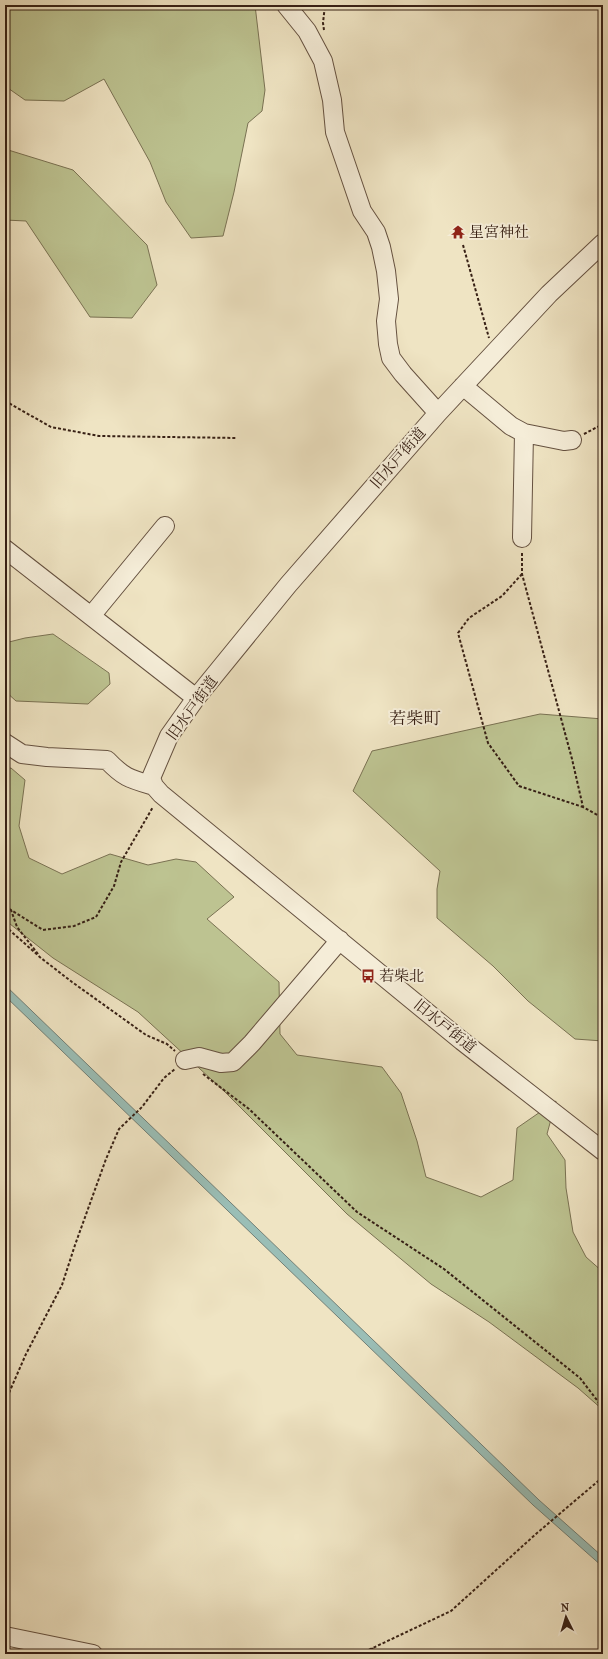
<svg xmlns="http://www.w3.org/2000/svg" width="608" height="1659" font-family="'IM FELL French Canon','Noto Serif JP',serif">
	<rect width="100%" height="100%" fill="#efe4c3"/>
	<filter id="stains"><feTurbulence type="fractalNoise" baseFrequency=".005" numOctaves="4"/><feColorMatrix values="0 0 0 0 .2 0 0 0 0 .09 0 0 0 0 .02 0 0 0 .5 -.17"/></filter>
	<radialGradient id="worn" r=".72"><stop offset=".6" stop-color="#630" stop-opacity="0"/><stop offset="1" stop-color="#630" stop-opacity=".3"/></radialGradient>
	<path fill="#bdc391" stroke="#7a7253" d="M5 5H255L265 90 262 111 248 123 234 192 223 236 191 238 166 202 150 162 104 79 64 101 25 100 5 86Z
		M5 149 73 170 147 245 157 285 132 318 90 317 26 221 5 220Z
		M53 634 109 673 110 684 88 704 16 701 5 691V643L25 638Z
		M540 714 603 719V1041L575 1039 528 1001 493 966 437 918V889L440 871 353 791 372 751Z
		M11 768 25 780 19 826 29 858 62 874 110 854 148 865 176 859 196 862 234 897 207 919 279 982 280 1034 297 1055 382 1067 401 1093 417 1141 426 1177 481 1197 513 1180 517 1128 556 1101 547 1134 565 1160 566 1188 573 1232 586 1257 603 1272V1410L578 1388 489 1322 431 1284 347 1214 224 1091 138 1012 53 958 5 920V769Z"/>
	<path fill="#9abeb6" stroke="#727f76" d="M5 985 539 1500 603 1557V1567L533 1505 5 996Z"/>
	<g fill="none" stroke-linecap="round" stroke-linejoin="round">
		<g stroke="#655140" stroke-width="20">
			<path id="minor" d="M286 5 307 31 323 61 332 100 335 132 362 211 376 232 381 247 386 271 389 299 386 321 388 344 391 358 403 374 438 413
				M603 243 549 294 438 413 288 585 196 698 169 736 151 778 154 786 161 794 462 1041 603 1151
				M463 386 511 426 524 433 564 441 572 440
				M522 538 524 433
				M5 549 196 698
				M91 616 165 526
				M5 743 22 754 47 757 107 760C124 778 130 779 154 786
				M185 1060 199 1057 221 1063 233 1062 252 1043 340 940
				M5 1636 93 1654"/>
		</g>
		<path stroke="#372015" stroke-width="2" stroke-dasharray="3 2" stroke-linecap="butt" d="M324 30 323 23 325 5
			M463 245 489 338
			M5 401 51 427 99 436 237 438
			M584 434 603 424
			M522 553V574L572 759 583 807 603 818
			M522 574 502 596 469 618 458 633 488 743 519 786 583 807
			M5 907 11 910
			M5 926 41 958 72 982 146 1035 167 1044 175 1051
			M38 954 17 927 11 910 43 930 74 926 96 917 114 886 121 862 153 807
			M203 1074 249 1109 357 1212 444 1269 580 1378 603 1408
			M5 1402 26 1354 62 1285 75 1245 106 1159 119 1129 142 1107 164 1078 175 1069
			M372 1648 376 1654
			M360 1654 451 1611 537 1533 603 1477"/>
		<use href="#minor" stroke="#f5edd8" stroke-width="18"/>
	</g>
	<defs>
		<g id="temple-bare" transform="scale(1.08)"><path d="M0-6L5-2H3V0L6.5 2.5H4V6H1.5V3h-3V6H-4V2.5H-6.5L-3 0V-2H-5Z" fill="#8f2418" stroke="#f5edd8" stroke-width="2.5" paint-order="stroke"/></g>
		<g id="bus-bare" transform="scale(1.08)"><path d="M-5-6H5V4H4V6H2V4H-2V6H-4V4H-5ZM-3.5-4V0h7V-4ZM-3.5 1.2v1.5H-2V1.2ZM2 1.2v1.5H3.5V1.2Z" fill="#8f2418" stroke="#f5edd8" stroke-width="2.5" paint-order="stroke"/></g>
	</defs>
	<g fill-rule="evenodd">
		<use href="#temple-bare" x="458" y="232"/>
		<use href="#bus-bare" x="368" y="976"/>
	</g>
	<g text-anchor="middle" stroke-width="4" stroke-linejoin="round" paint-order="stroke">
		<g font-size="15" fill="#372015" stroke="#f5edd8" text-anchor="start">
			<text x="469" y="237">星宮神社</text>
			<text x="379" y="981">若柴北</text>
		</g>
		<g font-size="15" fill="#372015" stroke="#f5edd8">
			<text transform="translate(398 458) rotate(-49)" y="5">旧水戸街道</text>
			<text transform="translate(192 708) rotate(-54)" y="5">旧水戸街道</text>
			<text transform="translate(445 1026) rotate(39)" y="5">旧水戸街道</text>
		</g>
		<g font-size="17" fill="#372015" stroke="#f5edd8">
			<text x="415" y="724">若柴町</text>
		</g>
	</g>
	<rect width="608" height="1659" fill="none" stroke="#efe4c3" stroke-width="20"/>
	<rect x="6" y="6" width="596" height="1647" fill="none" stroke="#372015" stroke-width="2"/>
	<rect x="10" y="10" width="588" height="1639" fill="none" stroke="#372015"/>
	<g transform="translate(566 1617) rotate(355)" stroke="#f5edd8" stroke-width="3" paint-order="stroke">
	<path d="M0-3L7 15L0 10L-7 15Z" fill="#372015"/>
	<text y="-6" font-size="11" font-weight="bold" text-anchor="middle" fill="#372015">N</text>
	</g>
	<rect width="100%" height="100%" filter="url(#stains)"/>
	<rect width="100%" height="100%" fill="url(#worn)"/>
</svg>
